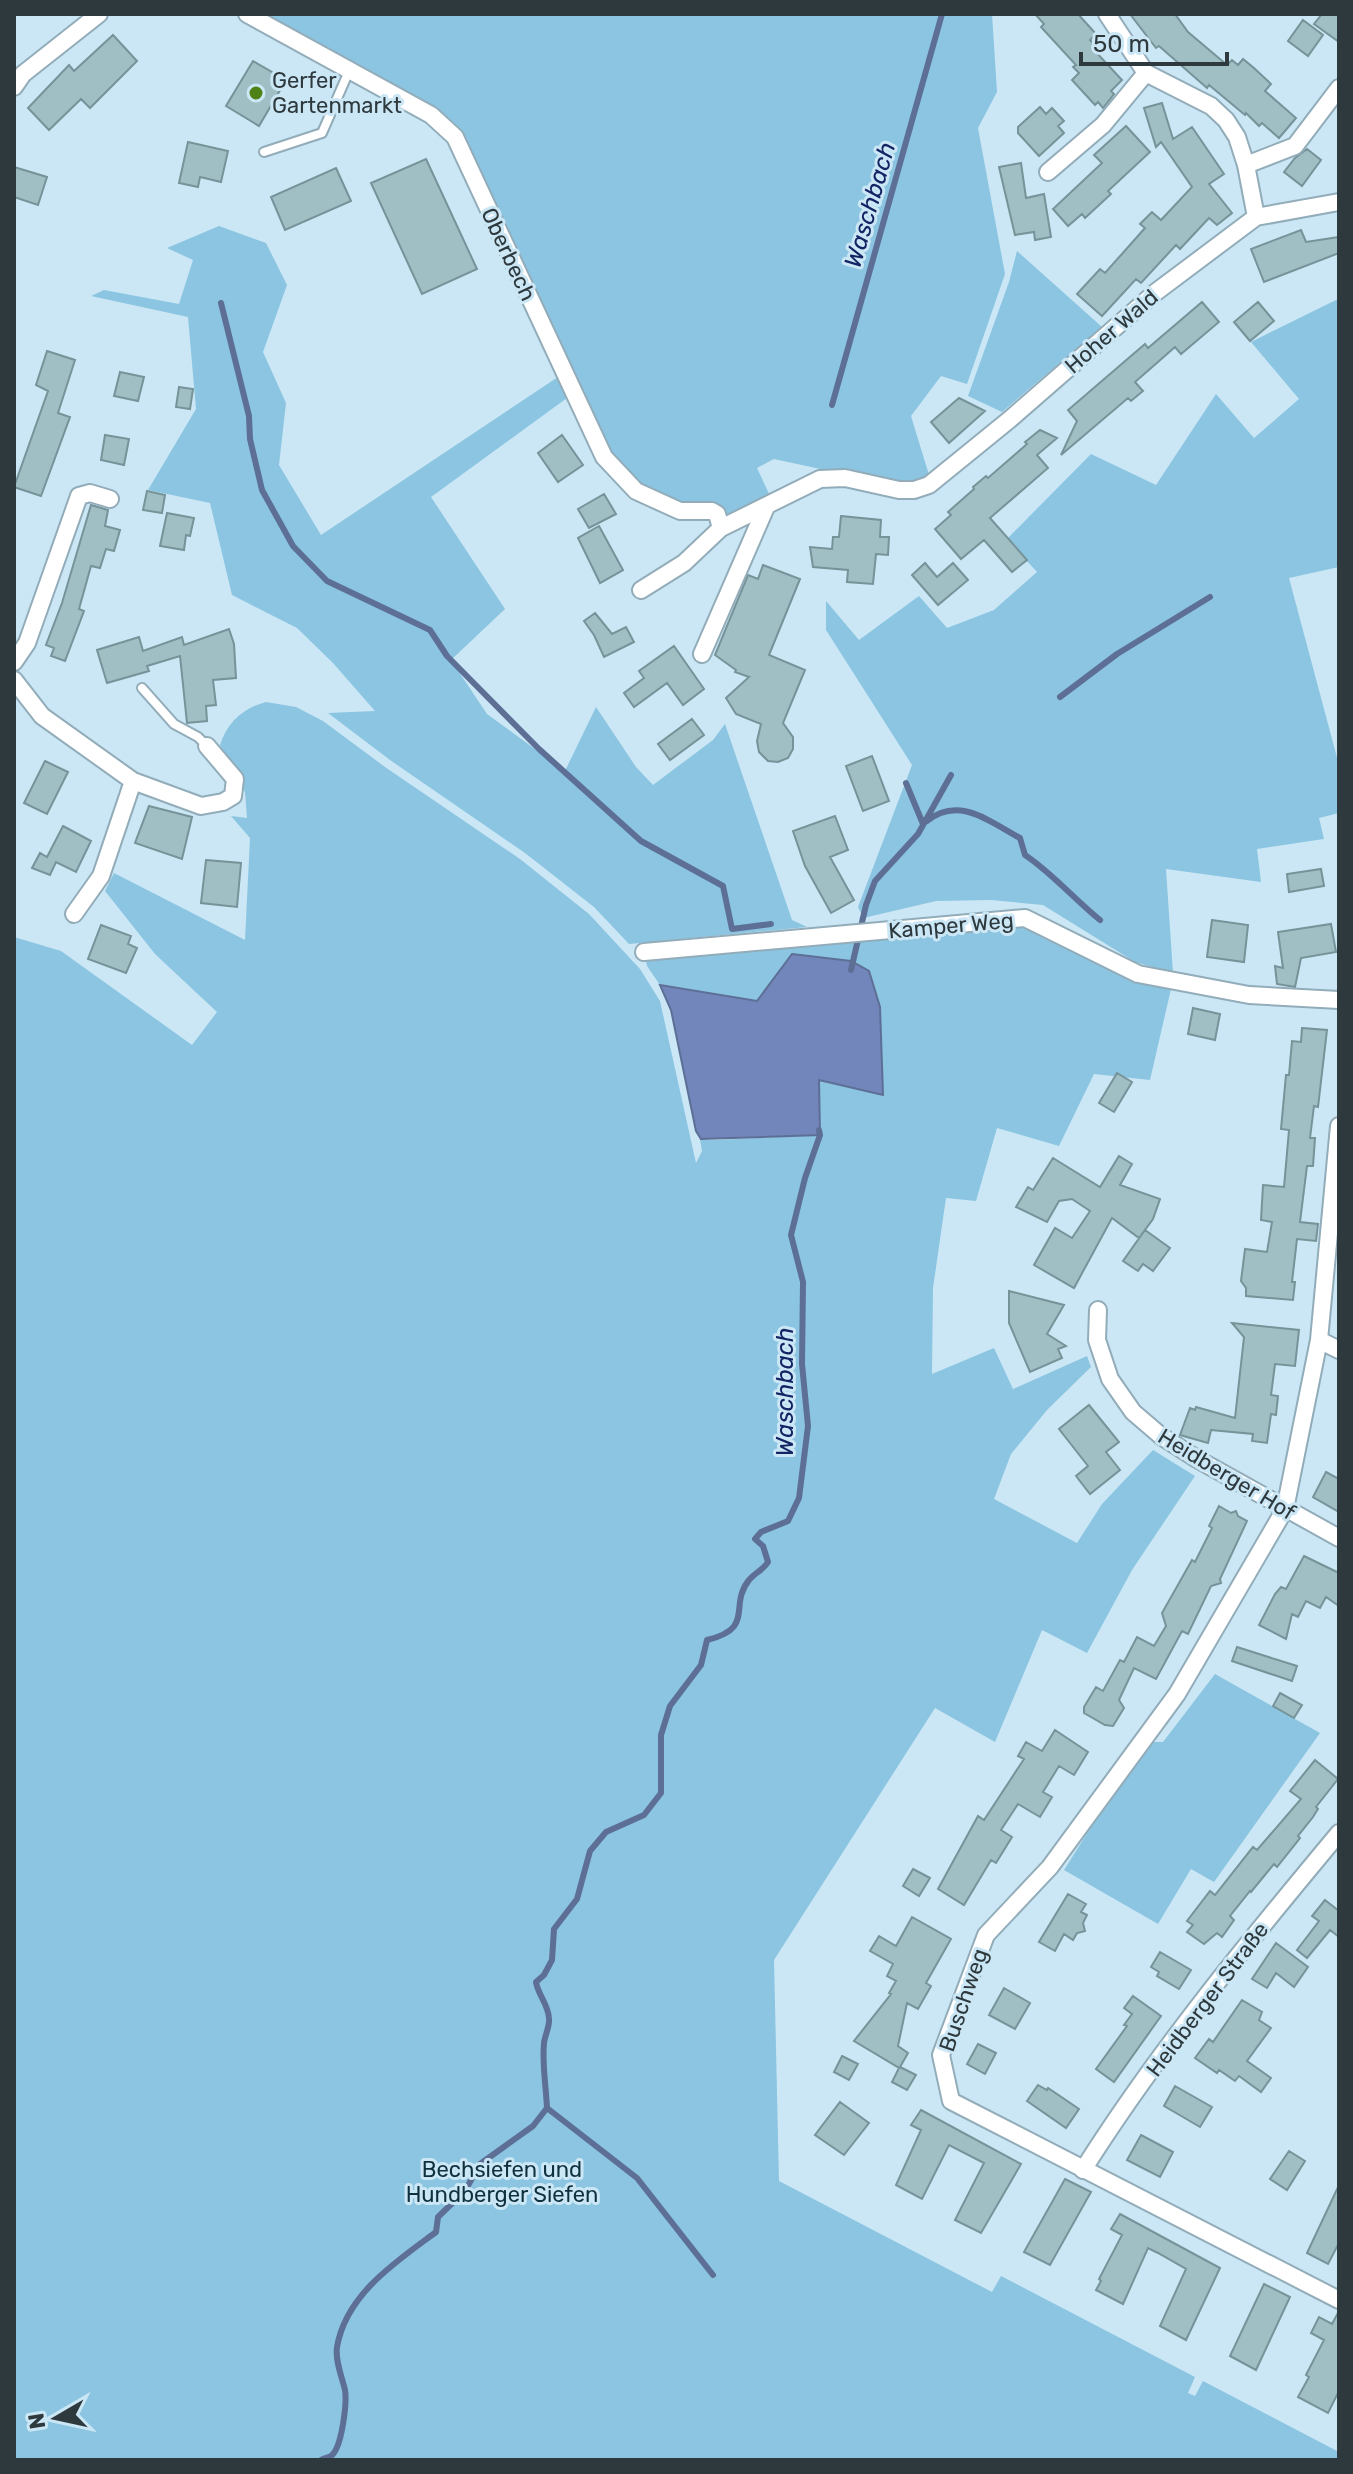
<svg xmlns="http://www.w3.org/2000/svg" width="1353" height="2474" font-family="Rubik,sans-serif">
	<rect width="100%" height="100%" fill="#cbe7f5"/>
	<path fill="#8bc5e1" d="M262 14H992L997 92 978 128 1005 274 967 384 941 376 911 416 929 475 909 485 894 483 856 471 825 470 774 459 757 468 770 496 725 515 694 508 644 487 632 480 614 462 538 297 453 122Z
		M219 226 266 243 287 285 263 352 286 403 279 465 321 535 558 377 567 398 431 497 505 609 451 660 487 714 565 771 596 707 636 767 653 785 713 740 725 724 792 920 807 927 629 944 594 907 525 853 390 760 328 713 375 711 333 663 297 628 232 595 210 503 148 490 196 409 188 317 91 296 104 290 179 304 193 260 167 248Z
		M1017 251 1102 327 1002 412 968 396 1009 282Z
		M1338 299 1339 567 1289 578 1339 765V813L1319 818 1324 839 1257 849 1261 882 1166 869 1173 973 1135 962 1043 905 991 900 936 901 859 919 862 915 858 907 912 765 826 630V601L859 640 919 596 947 628 994 610 1037 572 1007 539 1091 454 1156 485 1216 394 1254 438 1299 399 1251 342Z
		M266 702 296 707 323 721 385 767 520 859 589 914 640 969 660 1001 696 1163 702 1151 699 1134 706 1140H716L820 1135 792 955 757 1001 660 985 647 966 646 961 652 957 1038 920 1129 976 1171 989 1150 1080 1094 1074 1059 1146 997 1128 976 1201 946 1198 933 1288 932 1374 994 1348 1013 1389 1087 1356 1091 1367 1047 1410 1011 1454 994 1499 1077 1543 1102 1504 1153 1450 1195 1476 1132 1570 1087 1653 1042 1630 995 1742 935 1708 774 1960 779 2181 992 2292 1001 2276 1195 2377 1188 2393 1195 2396 1203 2381 1339 2452 1337 2460H14V937L61 951 192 1045 217 1012 155 954 105 891 114 873 245 940 250 838 231 816 247 818 245 792 220 745C227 723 243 708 266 702Z
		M1215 1674 1320 1733 1214 1882 1191 1869 1158 1924 1064 1870 1108 1800 1153 1742H1163Z"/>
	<path fill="#7286bc" stroke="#5e6f96" stroke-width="2" d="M792 954 851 961 869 971 880 1007 883 1095 819 1080 820 1135 701 1139 696 1131 671 1010 660 985 757 1001Z"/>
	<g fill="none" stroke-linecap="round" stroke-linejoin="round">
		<path stroke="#5e6f96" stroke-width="6" d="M221 303 249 416 250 439 262 490 293 546 327 581 430 630 447 656 539 749 641 841 723 886 732 929 771 924
			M832 405 942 14
			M1060 697 1117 654 1210 597
			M906 783 923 824
			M927 821C959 795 990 822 1020 838L1025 855C1052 873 1074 899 1100 920
			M851 970 866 905 875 881 918 834 951 775
			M547 2108 637 2178 713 2275
			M321 2460C324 2458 328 2458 331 2456 342 2448 347 2403 345 2390 342 2377 335 2361 337 2347 346 2294 397 2261 436 2232L438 2217 465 2191 480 2164 533 2126 547 2108C546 2086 542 2065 544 2043 545 2035 550 2026 549 2018 548 2004 538 1995 536 1982L544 1975 552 1960 554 1929 577 1899 590 1851 606 1832 644 1815 661 1793V1735L670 1706 701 1665 707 1640C756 1628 728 1606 749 1580 755 1573 763 1570 768 1562L763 1546 755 1539 761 1532 788 1521 799 1498 808 1426 802 1364 803 1282 791 1235 805 1178 820 1135 819 1130"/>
	</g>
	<path fill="#a0bfc5" stroke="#759398" stroke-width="2" d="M1035 14H1078L1096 34 1090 40 1096 46 1093 49 1122 80 1111 91 1114 94 1103 108 1098 102 1095 105 1072 80 1079 73 1073 67 1076 65 1041 27 1044 24Z
		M1130 14H1175L1188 32 1227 65 1232 60 1238 65 1243 59 1254 68 1271 84 1265 91 1296 118 1279 138 1262 123 1259 126 1246 113 1245 115 1209 85 1207 88 1159 46 1156 48Z
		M1322 14H1339V42L1314 24Z
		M1303 20 1323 35 1308 56 1288 41Z
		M113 35 137 61 90 108 81 99 49 130 28 108 69 65 74 71Z
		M253 61 286 80 259 126 226 106Z
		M1162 103 1173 139 1192 127 1224 174 1209 184 1232 213 1217 225 1209 218 1180 249 1176 245 1141 283 1136 279 1102 316 1077 294 1100 269 1105 273 1145 228 1140 224 1152 212 1161 220 1192 187 1161 142 1156 147 1144 108Z
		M1040 107 1046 114 1052 108 1064 121 1058 126 1064 133 1039 156 1018 133V127Z
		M1126 126 1150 152 1108 191 1111 194 1085 218 1082 214 1068 226 1053 209 1102 163 1094 155Z
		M188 142 228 151 221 182 200 177 198 187 179 183Z
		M1307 149 1321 160 1302 186 1284 172 1295 158Z
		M426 159 477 269 422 294 371 183Z
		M1021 163 1026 198 1044 194 1051 237 1035 240 1034 232 1015 235 999 167Z
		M14 167 47 177 38 205 14 197Z
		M336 168 351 201 285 230 271 197Z
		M1301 230 1306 242 1339 237V253L1264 282 1251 249Z
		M1202 302 1219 322 1181 354 1175 347 1158 362 1135 382 1143 391 1131 401 1128 398 1061 455 1077 421 1068 410 1145 344 1148 348Z
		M1258 302 1274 321 1250 341 1234 322Z
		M47 351 75 360 58 413 70 417 41 496 14 487 48 391 36 385Z
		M120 372 144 377 138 401 114 396Z
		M179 387 193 389 190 409 176 407Z
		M959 398 985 411 949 443 931 422Z
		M1040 430 1057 438 1037 455 1048 468 990 518 1027 560 1012 572 984 540 961 559 935 529 951 515 948 512 974 489 973 487 986 476 988 478 1027 444 1025 442Z
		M105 435 129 439 124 465 101 460Z
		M562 435 583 465 558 482 538 453Z
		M147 491 165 495 162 513 143 510Z
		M604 494 616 514 589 528 578 509Z
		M91 505 108 510 105 526 120 530 114 551 106 549 100 568 91 566 79 609 84 611 65 661 51 656 54 648 46 645 62 603Z
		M167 513 194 518 190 536 186 535 184 550 160 546Z
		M841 516 881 520 880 537H889L888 555 876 554 873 584 847 582 848 570 813 567 810 547 832 549 833 537H839Z
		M599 526 623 570 600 583 578 538Z
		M925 563 937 577 953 563 968 580 938 605 912 575Z
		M763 565 800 579 769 655 805 670 783 723 793 737V749L788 758 778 762 768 761 759 752 757 741 761 724 736 714 726 698 749 677 735 672 736 670 715 655 748 575 758 579Z
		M595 613 612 634 626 627 634 642 604 657 594 635 584 621Z
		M229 629 234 644 236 678 213 680 216 705 206 706 207 721 187 723 180 656 147 666 149 671 107 683 97 650 139 637 143 651 182 637 184 645Z
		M674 646 704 689 683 705 667 683 634 707 624 693 644 678 639 671Z
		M692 719 704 735 670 760 658 744Z
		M872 756 889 801 863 811 846 766Z
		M45 761 68 772 47 814 24 803Z
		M149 806 192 817 182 859 135 843Z
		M835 816 848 850 830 857 854 900 831 913 805 866 793 831Z
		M63 826 91 841 76 872 56 862 50 875 32 868 40 853 47 857Z
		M206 860 241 863 237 907 201 903Z
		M1321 869 1324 886 1289 892 1287 874Z
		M1212 920 1248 925 1244 962 1207 957Z
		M1331 924 1336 952 1301 958 1295 987 1277 984 1275 966 1283 968 1278 932Z
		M101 925 131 936 128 944 137 948 126 973 88 959Z
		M1193 1008 1220 1014 1215 1040 1188 1034Z
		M1302 1028 1327 1030 1318 1107 1314 1106 1310 1138H1315L1313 1166H1307L1300 1222 1318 1224 1316 1241 1297 1239 1292 1282H1295L1293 1300 1246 1296V1288L1241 1281 1245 1249 1267 1252 1272 1222 1261 1220 1263 1185 1284 1187 1289 1130 1281 1129 1286 1075H1289L1292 1041 1301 1042Z
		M1117 1073 1132 1082 1114 1112 1099 1103Z
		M1119 1156 1132 1164 1120 1185 1160 1199 1153 1219 1139 1238 1112 1218 1074 1288 1034 1265 1055 1228 1072 1238 1090 1211 1072 1199 1059 1201 1047 1222 1016 1207 1028 1187 1033 1190 1053 1158 1100 1187Z
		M1145 1230 1170 1248 1153 1271 1143 1264 1138 1271 1123 1261Z
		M1009 1291 1064 1305 1047 1334 1066 1346 1058 1349 1062 1358 1030 1372 1009 1323Z
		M1232 1323 1299 1330 1295 1366 1275 1364 1271 1395 1278 1396 1276 1415 1271 1414 1267 1443 1252 1441 1253 1434 1211 1430 1208 1443 1180 1435 1190 1408 1195 1410 1196 1407 1235 1418 1244 1337Z
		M1089 1405 1119 1442 1106 1452 1120 1470 1090 1494 1076 1476 1088 1466 1059 1429Z
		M1326 1472 1339 1479V1512L1313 1497Z
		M1219 1506 1231 1513 1236 1511 1238 1516 1247 1521 1220 1579 1221 1583 1211 1586 1188 1634 1182 1631 1156 1679 1134 1668 1119 1700 1124 1708 1113 1726 1105 1725 1084 1713V1707L1096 1687 1103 1691 1120 1660 1124 1662 1137 1637 1154 1646 1166 1626 1162 1613 1192 1560 1195 1562 1212 1528 1209 1526Z
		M1304 1556 1339 1573V1606L1326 1597 1320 1608 1306 1601 1298 1617 1292 1614 1286 1639 1259 1625 1275 1594 1281 1587 1286 1589Z
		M1237 1647 1297 1666 1292 1681 1232 1661Z
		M1280 1693 1302 1705 1294 1718 1273 1706Z
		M1055 1730 1088 1752 1074 1775 1059 1766 1043 1792 1052 1797 1040 1817 1018 1804 1001 1830 1012 1837 996 1863 991 1860 964 1905 938 1889 978 1816 984 1820 1024 1759 1018 1756 1026 1742 1042 1751Z
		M1315 1760 1338 1779 1316 1807 1318 1809 1313 1817 1298 1836 1300 1838 1277 1867 1274 1864 1251 1892 1250 1891 1230 1916 1234 1920 1222 1937 1217 1933 1204 1944 1187 1932 1193 1925 1187 1921 1210 1891 1215 1895 1253 1847 1257 1850 1301 1799 1290 1791Z
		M913 1869 930 1878 919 1896 903 1886Z
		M1068 1894 1086 1904 1081 1912 1087 1915 1083 1923 1085 1931 1077 1933 1073 1940 1064 1934 1055 1951 1039 1942Z
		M1325 1900 1339 1911V1937L1330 1930 1307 1958 1297 1950 1319 1921 1312 1916Z
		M912 1917 951 1939 926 1983 931 1986 918 2009 907 2003 898 2046 908 2053 900 2067 916 2075 907 2090 892 2082 899 2068 854 2041 891 1994 889 1993 896 1981 887 1976 893 1964 870 1951 879 1936 896 1946Z
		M1276 1943 1308 1967 1294 1987 1276 1973 1267 1988 1252 1979Z
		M1160 1952 1191 1970 1179 1989 1157 1976 1159 1972 1151 1967Z
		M1004 1988 1030 2003 1015 2029 989 2015Z
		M1133 1996 1161 2016 1114 2082 1096 2069 1127 2026 1124 2025 1132 2014 1124 2008Z
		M1242 2000 1262 2012 1259 2020 1271 2028 1247 2061 1271 2078 1261 2092 1239 2076 1235 2081 1219 2070 1217 2073 1195 2058 1209 2039 1213 2042Z
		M978 2044 996 2053 985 2074 967 2064Z
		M842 2056 858 2064 849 2080 834 2072Z
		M1038 2085 1047 2090 1048 2088 1079 2109 1066 2128 1027 2101Z
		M1175 2086 1212 2107 1200 2127 1164 2106Z
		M840 2102 869 2123 844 2155 815 2135Z
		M921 2110 1021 2164 981 2233 955 2220 984 2163 949 2145 922 2199 896 2185 921 2130 911 2125Z
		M1141 2135 1173 2152 1160 2177 1127 2160Z
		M1289 2151 1305 2161 1287 2190 1270 2179Z
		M1065 2179 1091 2192 1050 2265 1024 2252Z
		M1339 2185V2243L1328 2264 1307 2253Z
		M1120 2214 1220 2268 1186 2340 1160 2326 1186 2269 1158 2253 1148 2248 1123 2304 1096 2290 1101 2281 1099 2279 1122 2235 1111 2229Z
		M1264 2284 1290 2297 1256 2370 1230 2356Z
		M1339 2311V2391L1328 2413 1298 2397 1309 2377 1306 2375 1324 2340 1311 2333 1319 2317 1332 2324Z"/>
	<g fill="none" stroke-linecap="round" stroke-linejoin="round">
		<g stroke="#92acb9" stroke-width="12">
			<path id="service" d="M264 152 322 133 349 71
				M142 688 174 724 198 737 207 746"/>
		</g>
		<g stroke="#92acb9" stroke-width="20">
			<path id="minor" d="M247 14 431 115 455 137 604 457 636 491 680 511H712L717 514 721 528
				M1107 14 1146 73 1211 106 1226 120 1237 137 1246 165 1256 217
				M14 87 23 74 99 14
				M1246 165 1295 146 1339 88
				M1048 172 1103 125 1146 73
				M641 590 684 563 721 528 820 479 845 478 899 490H914L929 485 1009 420 1156 292 1256 217 1339 202
				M702 654 766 507
				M14 662 27 643 79 496 90 493 110 499
				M14 680 42 716 133 781 201 806 223 802 233 796 235 779 207 746
				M74 914 101 876 133 781
				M644 952 1025 918 1138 974 1249 995 1339 1000
				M1339 1126 1319 1340 1285 1509 1177 1694 1050 1867 986 1935 941 2055 951 2101 1339 2300
				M1098 1310 1097 1340 1110 1379 1133 1412 1161 1436 1197 1459 1339 1538
				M1319 1340 1339 1350
				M1083 2170C1158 2051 1249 1941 1339 1833"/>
		</g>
		<use href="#service" stroke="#fff" stroke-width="8"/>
		<use href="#minor" stroke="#fff" stroke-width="16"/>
	</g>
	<circle fill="#4f8216" stroke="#cbe7f5" stroke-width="3" cx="256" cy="93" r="8"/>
	<g text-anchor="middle" stroke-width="6" stroke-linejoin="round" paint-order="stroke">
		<g font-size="22" fill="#2e393e" stroke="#cbe7f5" text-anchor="start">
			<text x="272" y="88">Gerfer<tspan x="272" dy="25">Gartenmarkt</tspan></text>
		</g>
		<g font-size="22" fill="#2e393e" stroke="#cbe7f5">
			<text transform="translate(509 254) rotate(65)" y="8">Oberbech</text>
			<text transform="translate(1111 331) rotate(-41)" y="8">Hoher Wald</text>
			<text transform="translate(951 925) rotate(-5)" y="8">Kamper Weg</text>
			<text transform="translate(1227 1474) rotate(31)" y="8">Heidberger Hof</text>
			<text transform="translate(1207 1999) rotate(-53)" y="8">Heidberger Straße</text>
			<text transform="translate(963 2000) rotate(-71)" y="8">Buschweg</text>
		</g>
		<g font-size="22" fill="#0f303e" stroke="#cbe7f5">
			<text x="502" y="2177">Bechsiefen und<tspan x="502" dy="25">Hundberger Siefen</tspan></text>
		</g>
		<g font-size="24" font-style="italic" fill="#132363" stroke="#cbe7f5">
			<text transform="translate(870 205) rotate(-74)" y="8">Waschbach</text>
			<text transform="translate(785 1392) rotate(-90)" y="8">Waschbach</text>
		</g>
	</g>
	<rect width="1353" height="2474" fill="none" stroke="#2e393e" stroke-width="32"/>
	<g transform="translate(56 2418) rotate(261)" stroke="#cbe7f5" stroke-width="6" paint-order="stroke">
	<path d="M0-6L14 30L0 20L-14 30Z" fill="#2e393e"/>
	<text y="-12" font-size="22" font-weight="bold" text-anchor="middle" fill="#2e393e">N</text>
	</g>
	<path d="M1081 52v12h146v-12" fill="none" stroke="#2e393e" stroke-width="4"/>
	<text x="1093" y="52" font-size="24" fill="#2e393e" stroke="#cbe7f5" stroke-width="6" paint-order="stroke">50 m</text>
</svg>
